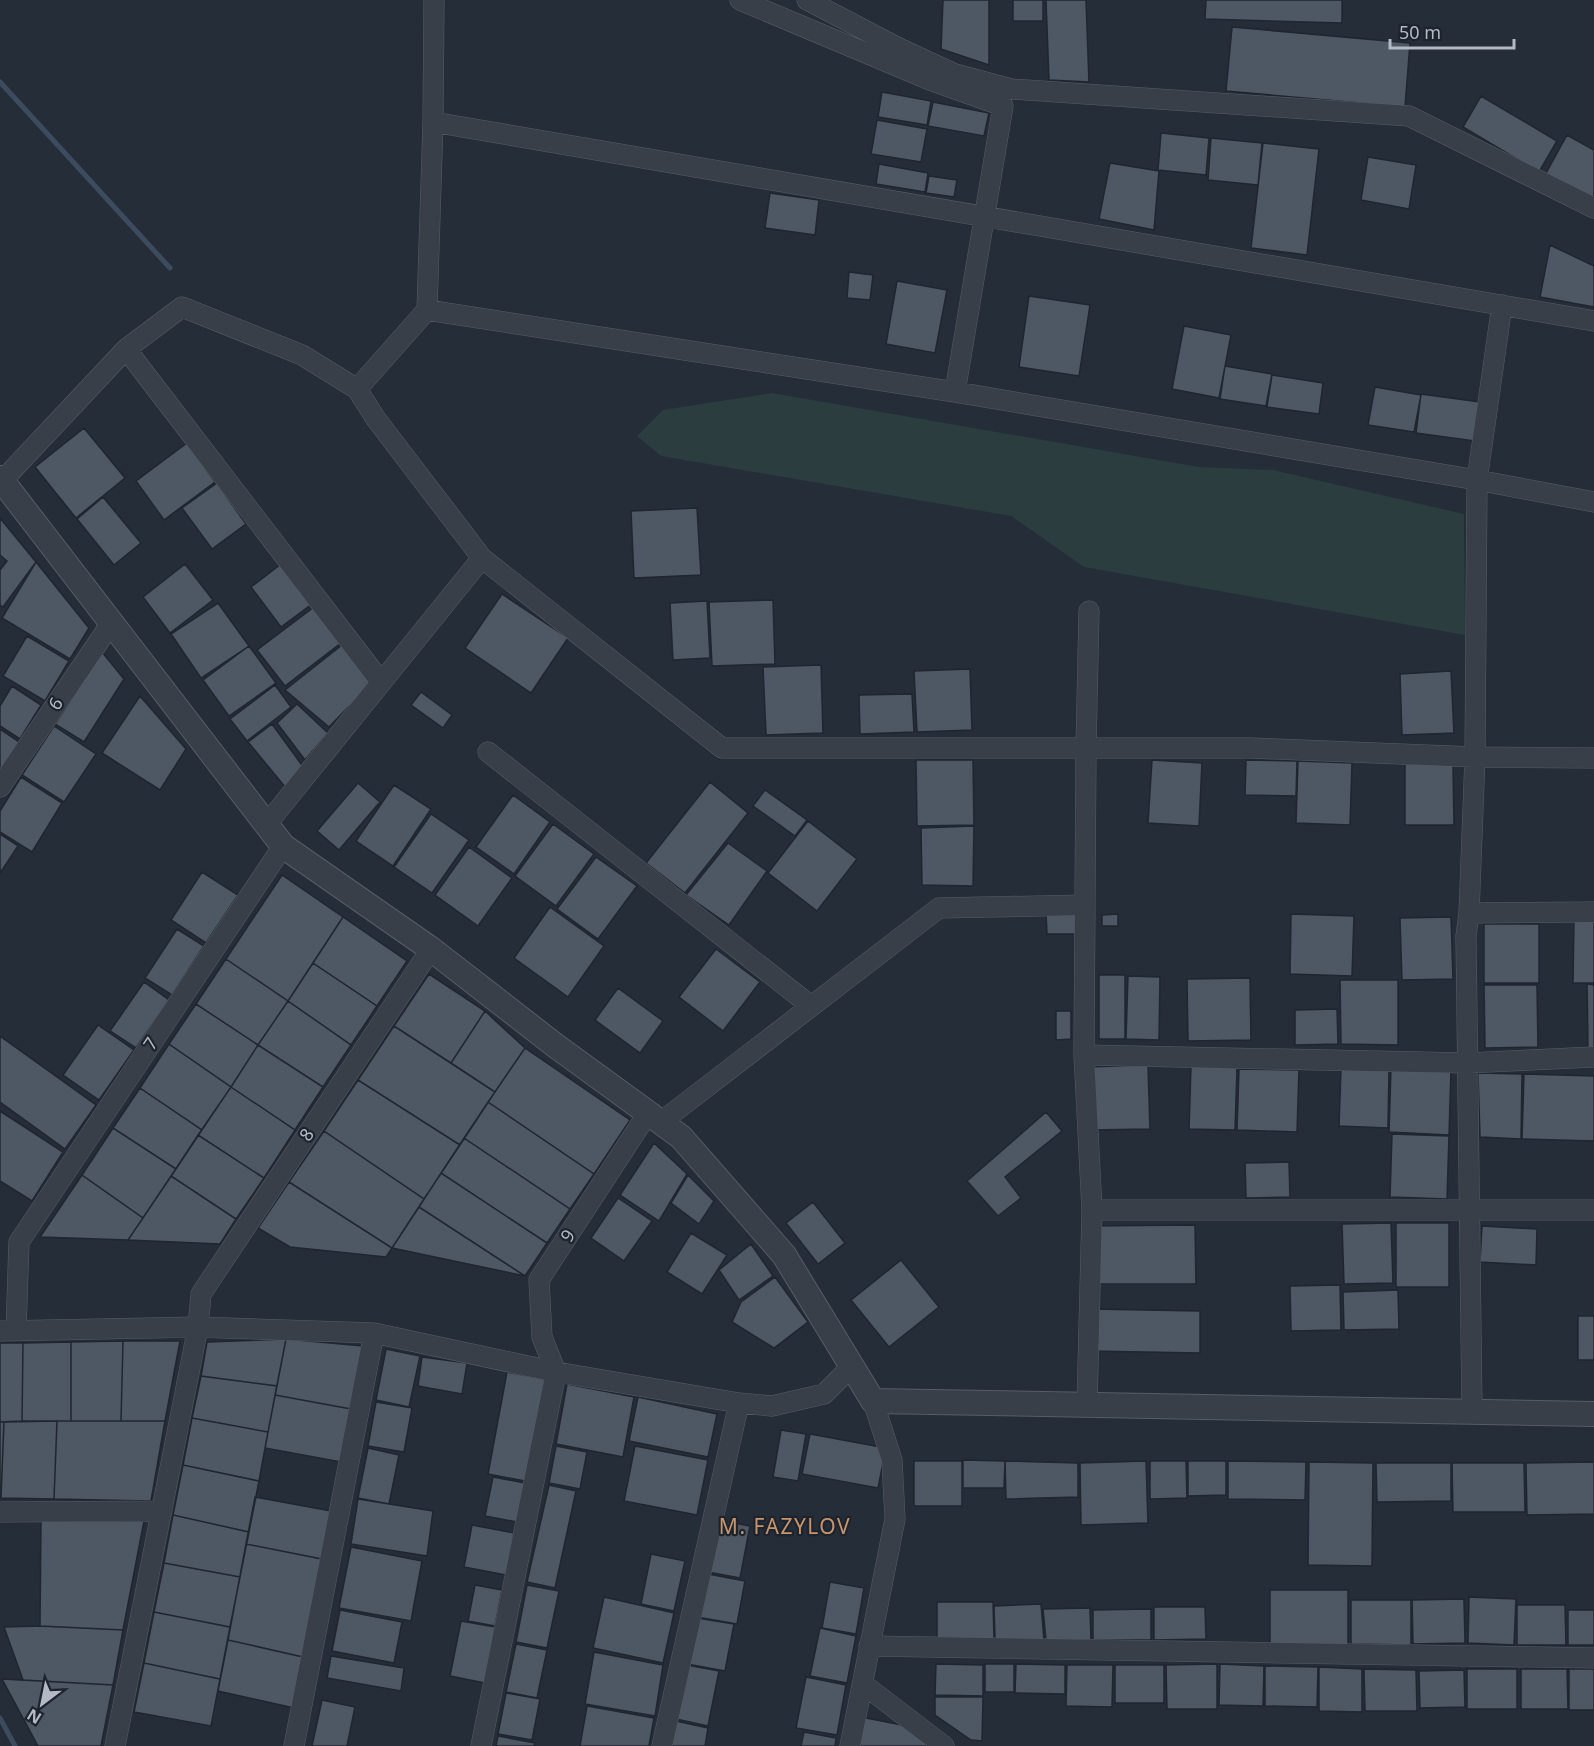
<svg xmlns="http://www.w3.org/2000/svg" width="1594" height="1746" font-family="'Noto Sans',sans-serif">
	<rect width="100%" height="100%" fill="#252d38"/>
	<path fill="#2b3d3e" d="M772 393 1199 467 1273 470 1464 514 1465 635 1084 567 1011 516 661 456 637 436 663 410Z"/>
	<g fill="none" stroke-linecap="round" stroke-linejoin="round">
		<path stroke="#3d4b5f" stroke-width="5" d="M0 82 170 268
			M0 1718 15 1746"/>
	</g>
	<path fill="#4e5764" stroke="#202630" stroke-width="1.5" d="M943 0H989V65L941 49Z
		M1013 0H1043V21H1013Z
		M1046 0H1086L1089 82 1049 80Z
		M1206 0H1342V23L1205 19Z
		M1232 27 1410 43 1405 107 1226 91Z
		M882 92 931 101 927 125 878 117Z
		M1481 96 1557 141 1539 172 1463 127Z
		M933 102 989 113 984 136 928 126Z
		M877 120 927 129 921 162 871 154Z
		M1161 133 1209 138 1206 175 1158 170Z
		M1567 135 1594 150V202L1545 175Z
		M1211 138 1262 143 1258 185 1208 180Z
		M1263 143 1319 149 1307 255 1251 248Z
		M1368 157 1416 165 1409 209 1361 200Z
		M1110 163 1159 171 1154 230 1099 219Z
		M879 164 928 173 925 192 876 184Z
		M929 176 957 180 954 197 926 193Z
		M770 193 819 200 815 235 765 228Z
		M1550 245 1594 266V307L1540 297Z
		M849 272 873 275 870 300 847 298Z
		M897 281 947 290 935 353 886 344Z
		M1029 296 1090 305 1079 376 1019 367Z
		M1184 326 1231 335 1219 398 1172 389Z
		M1225 366 1272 374 1266 406 1220 399Z
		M1272 375 1323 383 1319 414 1267 407Z
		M1375 387 1421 395 1414 432 1368 425Z
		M1421 394 1480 402 1475 441 1416 433Z
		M84 428 125 478 76 518 35 467Z
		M187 443 215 482 164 520 136 481Z
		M217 483 246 524 212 549 182 508Z
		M103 497 141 543 114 565 77 519Z
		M697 508 701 575 634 578 631 511Z
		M0 518 36 562 3 607 0 605V570L7 561 0 555Z
		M36 562 89 628 70 659 2 618Z
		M185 564 213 600 170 633 143 597Z
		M281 564 312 604 281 627 251 587Z
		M502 594 568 638 531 693 465 648Z
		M773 600 775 664 712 666 709 602Z
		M707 601 710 658 673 660 670 603Z
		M218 603 249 646 201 678 171 634Z
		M314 607 341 643 285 686 257 650Z
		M27 636 69 661 45 701 3 676Z
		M342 645 371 684 329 727 285 690Z
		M249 646 276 683 229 716 203 680Z
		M102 652 124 679 84 742 55 724Z
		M821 665 823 733 766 735 763 667Z
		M970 669 972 730 917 732 914 671Z
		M1451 671 1454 733 1402 735 1400 674Z
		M275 685 291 707 247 741 230 719Z
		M12 686 41 705 20 739 0 726V706Z
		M421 692 452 715 443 728 411 705Z
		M912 694 914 732 860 734 859 695Z
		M140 696 186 749 160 790 102 753Z
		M297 704 328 733 305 760 277 723Z
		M272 724 304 768 286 788 248 742Z
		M54 726 96 754 64 802 22 775Z
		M0 729 19 742 0 771Z
		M916 760H973L974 825 917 826Z
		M1152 760 1202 763 1199 826 1148 823Z
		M1246 760 1297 761 1296 796 1245 795Z
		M1298 761 1352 763 1350 825 1296 823Z
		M1405 764H1453L1454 825H1405Z
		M21 777 62 803 32 852 0 832V811Z
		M710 782 748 813 685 893 646 863Z
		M358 783 380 802 339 850 317 831Z
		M394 785 431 809 393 866 356 841Z
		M765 790 807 820 795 836 753 806Z
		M513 795 550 822 514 874 476 847Z
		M431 814 469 840 432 893 394 867Z
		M808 821 857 859 817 911 768 873Z
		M553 824 594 854 556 906 515 876Z
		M974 826 973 886 922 885 921 828Z
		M0 834 18 846 0 873Z
		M728 843 767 871 729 925 686 895Z
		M469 847 512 878 478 926 435 895Z
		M596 857 637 886 598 939 557 909Z
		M202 872 238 895 206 943 171 920Z
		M282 875 343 917 288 1001 226 959Z
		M550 907 604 946 568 997 514 958Z
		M1046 913 1076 914V934H1047Z
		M1118 914V926H1102V915Z
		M1291 914 1354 916 1352 976 1290 974Z
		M1574 916H1594V983H1573Z
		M343 917 407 961 377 1006 313 963Z
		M1451 917 1453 979 1402 980 1400 918Z
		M1484 924H1539V983H1484Z
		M177 929 204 946 172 995 145 978Z
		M716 949 760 982 723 1031 679 997Z
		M226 959 288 1001 258 1045 196 1004Z
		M313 963 377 1006 351 1045 288 1001Z
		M429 974 485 1011 451 1063 394 1026Z
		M1099 975H1125V1039H1099Z
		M1128 976 1160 977 1159 1040 1126 1039Z
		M1250 978 1251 1040 1188 1041 1187 979Z
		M1340 980H1398V1045L1341 1044Z
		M144 982 169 1000 136 1048 110 1031Z
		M1587 984 1594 985V1050H1588Z
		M1484 985H1537L1538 1047 1485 1048Z
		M618 988 663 1021 640 1053 595 1020Z
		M288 1001 351 1045 323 1087 258 1045Z
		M196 1004 258 1045 231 1087 169 1044Z
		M1337 1009 1338 1044 1295 1045V1010Z
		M485 1011 525 1048 495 1092 451 1063Z
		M1056 1011H1071V1039L1056 1040Z
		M98 1025 134 1050 99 1100 63 1075Z
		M394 1026 495 1092 460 1145 358 1080Z
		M0 1036 96 1105 65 1149 0 1102Z
		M169 1044 231 1087 202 1130 140 1088Z
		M258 1045 323 1087 295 1130 231 1087Z
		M525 1048 630 1120 594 1174 488 1102Z
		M1148 1065 1150 1129 1089 1130 1087 1067Z
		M1191 1066 1237 1068 1235 1130 1189 1129Z
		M1341 1067 1389 1068 1388 1128 1339 1126Z
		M1391 1068 1451 1070 1449 1135 1389 1132Z
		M1239 1069 1299 1070 1297 1132 1237 1130Z
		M1478 1073 1522 1074 1521 1139 1480 1137Z
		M1524 1074 1594 1076V1141L1522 1139Z
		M358 1080 460 1145 424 1199 324 1131Z
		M231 1087 295 1130 264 1178 198 1135Z
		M140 1088 202 1130 176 1169 113 1128Z
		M488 1102 594 1174 570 1209 464 1138Z
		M0 1111 63 1152 32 1201 0 1181Z
		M1046 1112 1062 1131 1005 1177 1021 1198 998 1216 967 1181Z
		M113 1128 176 1169 143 1218 82 1175Z
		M324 1131 424 1199 392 1248 289 1182Z
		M1392 1134 1449 1136 1447 1199 1390 1197Z
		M198 1135 264 1178 236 1219 171 1176Z
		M464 1138 570 1209 547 1243 441 1173Z
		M654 1143 687 1174 659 1221 620 1195Z
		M1289 1162 1290 1197 1246 1198 1245 1163Z
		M441 1173 547 1243 525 1276 419 1207Z
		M82 1175 143 1218 128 1240 40 1237Z
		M688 1175 714 1201 699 1224 671 1203Z
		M171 1176 236 1219 220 1244 128 1240Z
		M289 1182 392 1248 386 1257 290 1247 258 1228Z
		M618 1198 652 1221 624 1261 591 1238Z
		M813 1202 845 1243 818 1264 786 1223Z
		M419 1207 525 1276 392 1248Z
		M1391 1223 1393 1283 1344 1284 1342 1224Z
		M1396 1223H1449V1287H1396Z
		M1195 1225 1196 1284H1088L1087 1226Z
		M1482 1226 1537 1229 1536 1265 1480 1262Z
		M691 1233 727 1255 702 1294 667 1272Z
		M751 1244 773 1276 739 1300 719 1270Z
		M901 1260 939 1307 889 1347 851 1300Z
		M775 1277 808 1322 774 1348 732 1322 741 1302Z
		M1340 1285 1341 1330 1291 1331 1290 1286Z
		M1398 1290 1399 1329 1344 1330 1343 1292Z
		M1090 1309 1200 1311V1353L1089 1351Z
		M1578 1316H1594V1360H1578Z
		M286 1339 277 1386 201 1376 207 1342Z
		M286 1339 363 1346 351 1409 275 1395Z
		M123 1341H180L165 1421H121Z
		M123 1341 121 1421H71V1342Z
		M71 1342V1421H22L23 1343Z
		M0 1343H23L22 1421 0 1422Z
		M386 1349 420 1356 409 1407 376 1400Z
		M422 1357 467 1363 462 1394 418 1386Z
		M507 1372 545 1379 525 1481 488 1474Z
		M201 1376 277 1386 268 1432 192 1418Z
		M567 1384 634 1397 623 1457 556 1444Z
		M275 1395 351 1409 341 1462 265 1448Z
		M638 1397 717 1414 708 1457 629 1441Z
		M376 1402 412 1408 404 1452 368 1446Z
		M192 1418 268 1432 259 1481 183 1465Z
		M57 1421H165L151 1501 54 1499Z
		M57 1421 54 1499 1 1498 4 1422Z
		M0 1422H4L1 1498H0Z
		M781 1430 806 1434 798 1481 773 1477Z
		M810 1434 886 1448 878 1488 802 1474Z
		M556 1446 587 1452 580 1489 549 1483Z
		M635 1446 708 1460 697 1515 624 1501Z
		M368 1448 399 1455 389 1504 358 1498Z
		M963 1460 1005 1461 1004 1488H963Z
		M914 1461H962V1506H914Z
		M1005 1461 1078 1463V1497L1006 1499Z
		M1146 1461 1148 1523 1081 1525 1080 1463Z
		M1150 1461H1186L1187 1498 1150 1499Z
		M1188 1461H1226V1495L1188 1496Z
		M1228 1461 1306 1462 1305 1500 1228 1499Z
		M1309 1462 1373 1463 1372 1566 1308 1565Z
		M1594 1462V1514L1527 1515 1526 1463Z
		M1376 1463H1451V1501L1377 1502Z
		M1452 1463H1524L1525 1512H1453Z
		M183 1465 259 1481 249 1532 173 1515Z
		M493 1477 525 1483 517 1522 485 1516Z
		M549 1485 576 1491 555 1588 527 1582Z
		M255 1497 331 1511 322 1559 246 1544Z
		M358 1499 433 1511 427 1556 351 1544Z
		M173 1515 249 1532 240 1577 164 1563Z
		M718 1520 750 1526 740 1578 708 1572Z
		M41 1521H144L123 1630 40 1626Z
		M472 1525 514 1533 506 1575 464 1567Z
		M246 1544 322 1559 303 1657 228 1640Z
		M351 1547 422 1561 411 1621 339 1608Z
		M651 1554 685 1561 674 1611 641 1604Z
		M164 1563 240 1577 230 1627 154 1612Z
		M708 1574 745 1581 737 1624 697 1617Z
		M830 1582 864 1588 856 1634 822 1628Z
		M475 1585 502 1590 495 1626 468 1621Z
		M527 1585 559 1591 547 1648 516 1642Z
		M1270 1590H1348V1645H1270Z
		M604 1597 674 1613 663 1663 593 1648Z
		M1469 1597 1516 1599 1514 1645 1468 1643Z
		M1464 1599 1465 1643 1413 1644 1412 1600Z
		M1351 1600H1411V1645L1351 1644Z
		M937 1602H993L994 1639 937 1640Z
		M1041 1604 1044 1640 995 1639 994 1606Z
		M1517 1605H1565L1566 1645H1517Z
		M1154 1607H1205L1206 1639 1154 1640Z
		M1090 1608 1091 1640H1046L1043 1609Z
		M1151 1609V1640H1093V1610Z
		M340 1610 402 1622 394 1663 332 1651Z
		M1568 1610H1594V1645H1568Z
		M154 1612 230 1627 220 1679 144 1663Z
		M697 1618 734 1624 725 1671 687 1664Z
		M461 1621 495 1627 485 1683 450 1676Z
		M40 1626 123 1630 113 1685 23 1680 4 1627Z
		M820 1628 856 1636 847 1683 810 1676Z
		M228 1640 303 1657 294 1708 218 1691Z
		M516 1644 547 1650 537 1698 506 1692Z
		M594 1652 663 1665 655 1716 585 1704Z
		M331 1656 404 1668 401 1691 327 1678Z
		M144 1663 220 1679 211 1726 134 1712Z
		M936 1664 983 1665V1696L935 1695Z
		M985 1664H1014V1692H985Z
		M1016 1664 1065 1665V1694L1015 1693Z
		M1217 1664V1709H1167L1166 1665Z
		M1220 1664 1264 1666 1263 1706 1219 1705Z
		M687 1665 719 1671 708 1726 676 1719Z
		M1067 1665H1113L1112 1707 1066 1706Z
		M1115 1665H1164V1703H1115Z
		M1265 1666 1318 1667 1317 1707 1265 1706Z
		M1319 1667 1362 1669V1712L1319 1711Z
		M1364 1669 1416 1670 1417 1711H1365Z
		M1467 1669H1517V1709H1467Z
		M1521 1669H1567L1568 1709H1521Z
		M1569 1669H1594V1710H1569Z
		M1464 1670 1465 1707 1420 1708 1419 1671Z
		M806 1677 846 1685 837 1735 796 1728Z
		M2 1679 113 1685 101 1746H38Z
		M506 1693 540 1699 532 1740 498 1734Z
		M935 1697H983L982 1741 971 1740 935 1715Z
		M322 1700 355 1707 347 1746H312Z
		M587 1706 654 1718 649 1746H580Z
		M861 1717 907 1726 930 1746H855Z
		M676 1721 708 1728 705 1746H671Z
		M804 1732 836 1738 835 1746H801Z
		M498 1736 535 1743 534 1746H496Z"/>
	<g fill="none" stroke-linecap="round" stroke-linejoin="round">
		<g stroke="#575d67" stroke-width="21">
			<path id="minor" d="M740 0 930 80 1003 106 955 392
				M807 0 899 48 955 74 1011 89 1409 116 1594 208
				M433 122 1594 321
				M427 310 433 122 434 0
				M126 349 182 307 302 355 357 389 427 310 955 392 1477 480 1502 305
				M357 389 376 419 482 558 722 748H1250L1475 757 1594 758
				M2 481 126 349 381 682
				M488 752 811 1006
				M0 787 112 622
				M266 825 482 558
				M1469 913 1594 912
				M1084 1055 1468 1063 1594 1057
				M661 1122 939 908 1085 905
				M1092 1210H1594
				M0 1331 198 1327 374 1333 556 1372 739 1403 772 1406 824 1394 852 1366
				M16 1331 19 1242 283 846
				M1087 1405 1092 1210 1084 1055 1086 748 1089 611
				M1472 1412 1466 936 1469 913 1475 757 1477 480 1594 502
				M0 1512 162 1511
				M869 1646 1594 1658
				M863 1684 944 1746
				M115 1746 198 1327 201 1294 431 949
				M294 1746 374 1333
				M481 1746 556 1372 542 1337 539 1280 648 1113
				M662 1746 739 1403
				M850 1746 895 1519 892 1460 873 1401"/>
		</g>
		<g stroke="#575d67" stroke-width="26">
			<path id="tertiary" d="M0 478 283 846 431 949 556 1046 681 1137 784 1255 873 1401 1594 1414"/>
		</g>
		<use href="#minor" stroke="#393f49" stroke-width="20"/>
		<use href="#tertiary" stroke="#393f49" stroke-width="24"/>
	</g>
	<g text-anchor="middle" stroke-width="4.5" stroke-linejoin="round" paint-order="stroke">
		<g font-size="18" fill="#b4bac5" stroke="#1e242e">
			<text transform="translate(56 704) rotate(-56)" y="6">6</text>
			<text transform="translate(151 1044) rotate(-56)" y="6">7</text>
			<text transform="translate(307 1135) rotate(-56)" y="6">8</text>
			<text transform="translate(568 1236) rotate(-57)" y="6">9</text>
		</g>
		<g font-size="21" letter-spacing="1.5" fill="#c7956d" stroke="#1e242e">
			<text x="785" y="1534">M. FAZYLOV</text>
		</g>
	</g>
	<g transform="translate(42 1704) rotate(212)" stroke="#1e242e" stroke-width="4.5" paint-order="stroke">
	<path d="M0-4.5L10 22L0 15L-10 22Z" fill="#b4bac5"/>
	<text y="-9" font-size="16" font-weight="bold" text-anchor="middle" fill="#b4bac5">N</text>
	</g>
	<path d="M1390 39v9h124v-9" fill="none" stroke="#b4bac5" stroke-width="3"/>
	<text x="1399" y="39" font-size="18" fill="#b4bac5" stroke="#1e242e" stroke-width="4.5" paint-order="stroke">50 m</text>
</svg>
